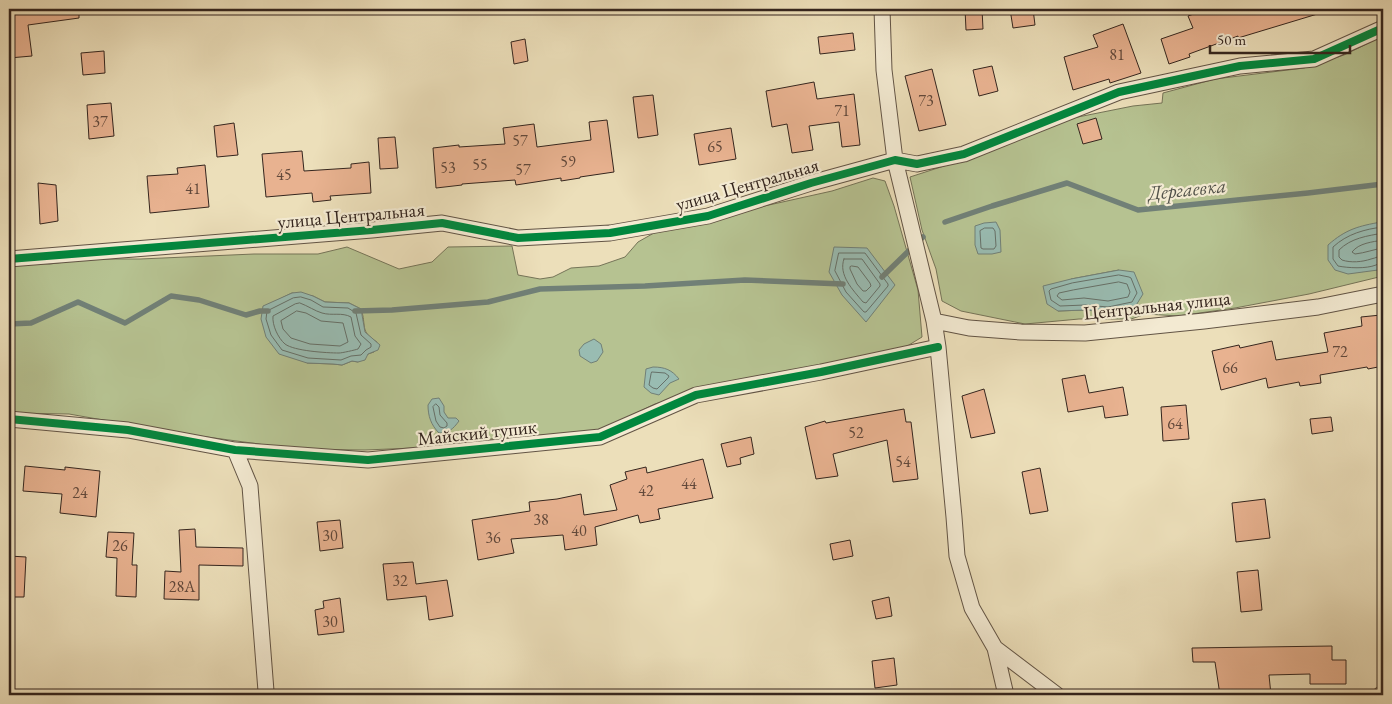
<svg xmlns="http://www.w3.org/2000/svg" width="1392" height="704" font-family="'EB Garamond',serif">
	<rect width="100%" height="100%" fill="#ecdfba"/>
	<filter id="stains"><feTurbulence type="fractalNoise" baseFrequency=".004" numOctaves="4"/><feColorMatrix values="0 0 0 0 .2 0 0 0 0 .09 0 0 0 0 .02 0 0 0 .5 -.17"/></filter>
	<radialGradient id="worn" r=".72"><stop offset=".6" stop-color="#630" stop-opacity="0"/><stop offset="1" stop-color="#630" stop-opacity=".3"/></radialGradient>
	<path fill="#b6c291" stroke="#757458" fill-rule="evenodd" d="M1383 36V224L1381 222 1378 270 1383 266V276L1309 294 1235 308 1178 316 1146 314 1131 319H1079L1025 324 961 311 942 301 936 269 922 230 910 177 950 164 1063 120 1133 106 1162 103 1163 93 1215 79 1304 68 1344 55ZM1119 270 1108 312 1085 310 1058 311 1071 279Z
		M873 178 885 181 894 206 918 290 922 337 904 348 701 391 655 404 598 431 490 439 414 448 365 450 280 449 259 444 177 433 69 414 9 413V265L17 263 50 264 87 259H140L254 254H318L347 247 399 269 432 262 448 247 512 246 518 275 540 279 553 277 571 268 599 266 625 257 638 242 661 229 832 191ZM292 293 313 296 325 302 349 303 361 309C367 326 359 331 377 342L374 352 368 354 358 362 352 361 342 365 333 364 307 363 263 307Z"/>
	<path fill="#99bcb2" stroke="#718077" d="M996 222 1000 230 1001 252 992 254H978L975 245V226L984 223Z
		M1381 222 1383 224V266L1378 270 1348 274 1335 270 1328 260V245C1346 229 1359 226 1381 222Z
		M834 247 867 248 895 285 866 322 842 295 829 272Z
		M1119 270 1134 272 1143 294 1135 307 1108 312 1085 310 1058 311 1047 304 1043 286 1071 279Z
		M301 292 313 296 325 302 349 303 361 309 365 332 380 345 378 350 368 354 365 360 358 362 352 361 342 365 333 364 307 363 279 354 266 337 261 319 263 306 292 293Z
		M594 339 601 344 603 352 597 361 591 363 580 356 579 350 584 344Z
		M653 367C665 367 672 370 679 379L670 383 659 395 651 393 644 387 646 369Z
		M439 398 444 406V412L448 418H456L459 421C453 429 449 433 439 433 431 425 428 416 428 405L432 399Z"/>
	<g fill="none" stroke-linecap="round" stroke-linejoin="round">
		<path stroke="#667068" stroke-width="1" d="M1383 227C1365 229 1347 234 1333 247V259L1338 266C1348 268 1366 269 1376 265 1378 264 1380 263 1383 262
			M985 228H993L995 231 996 246 994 249H983L981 248 980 231Z
			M1383 233C1367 236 1351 238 1339 250V257L1342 260C1351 263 1362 262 1371 259 1376 258 1378 256 1383 256
			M1383 240C1372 242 1359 243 1352 252L1355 254C1365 253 1375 249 1383 248
			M839 253H865L888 284V286L866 312H864L846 292 835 271Z
			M844 259H862L880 284V286L866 303 863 302C853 290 838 275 844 259Z
			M852 266 858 267 870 283 871 286 866 291H863L857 284 850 269V267Z
			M1119 275 1129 277 1131 278 1137 293 1132 302 1108 307 1085 305 1060 306 1051 300 1049 291 1051 289 1072 283Z
			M1119 282 1127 284 1130 292 1128 297 1108 301 1084 298 1062 300 1057 296 1059 293 1073 290Z
			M301 297 311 300 323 307 348 308 356 313 361 335 371 344V347L366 350 361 355 351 356 341 360 308 358 282 350 271 335 266 319 267 311 293 298Z
			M300 303C308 306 315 311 322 313 332 316 342 312 351 317L355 336 361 344 358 349C355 350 342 353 339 353 327 353 294 351 285 344 278 338 272 325 273 316L295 304Z
			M297 311 306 313 321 321 343 323 348 342 340 346 310 344 291 338 283 329 281 321Z
			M652 372 665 373 669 376 668 378 657 389 653 388 649 385 651 374Z
			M436 404 439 407 440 415 447 423V426L444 428 440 427 436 421 433 407Z"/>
		<path stroke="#718077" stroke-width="5.5" d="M945 222 992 206 1067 183 1138 210 1308 193 1383 184
			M882 277 923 237
			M355 311 392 310 488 302 540 289 645 286 745 280 843 284
			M9 324 31 323 78 302 125 323 171 296 199 300 246 315 260 311H268"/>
	</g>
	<path fill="#e8b290" stroke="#34251e" d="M9 9H79V18L28 25 32 56 9 58Z
		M965 9H982L983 29 966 30Z
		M1010 9H1033L1035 25 1013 28Z
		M1208 9H1324V12L1238 38V36L1189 54 1190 57 1169 64 1161 39 1193 28 1188 16Z
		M1123 24 1141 73 1110 83 1109 79 1073 90 1064 57 1098 47 1093 35Z
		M853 33 855 50 820 54 818 37Z
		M525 39 528 61 514 64 511 42Z
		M104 51 105 73 83 75 81 53Z
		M992 66 998 91 979 96 973 70Z
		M932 69 946 125 919 131 905 76Z
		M814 82 817 99 854 94 860 145 842 147 839 122 809 126 813 150 792 153 787 124 772 127 766 91Z
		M653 95 658 135 638 138 633 97Z
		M111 103 114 136 89 139 87 105Z
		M1096 118 1102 139 1083 144 1077 124Z
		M607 120 614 172 580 177V178L561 181V178L516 185 515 180 462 184V185L436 188 433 148 459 145V147L505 144 503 128 534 124 537 147 591 140 589 122Z
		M234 123 238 155 217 157 214 126Z
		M731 128 736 159 699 165 694 134Z
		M395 137 398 168 380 169 378 138Z
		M302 151 304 171 351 168V164L369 162 371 193 330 196 331 200 313 202 312 193 266 197 262 154Z
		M205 165 209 207 150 213 147 176 178 174 177 168Z
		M38 183 56 185 58 221 40 224Z
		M1381 315 1383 332V366L1368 369 1367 367 1320 375 1321 383 1300 386 1299 382 1268 388 1266 378 1221 390 1212 351 1239 345 1240 348 1272 341 1276 360 1328 352 1324 333 1362 326 1361 317Z
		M1085 375 1089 393 1123 387 1128 415 1105 418 1103 406 1068 412 1062 379Z
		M984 389 995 433 971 438 962 396Z
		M1186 405 1189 439 1163 441 1161 407Z
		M904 409 906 422H911L918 479 893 482 887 440 833 454 838 476 816 479 805 427 825 421 826 423Z
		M1331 417 1333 431 1312 434 1310 419Z
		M751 437 754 454 740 458 741 464 727 467 721 444Z
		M703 459 713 498 658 509 660 519 640 523 638 515 595 527 597 545 565 550 563 535 511 539 514 553 478 560 472 520 530 511 529 502 557 499 581 494 584 515 617 510 610 485 627 479 625 472 646 467 647 473Z
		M25 466 65 470V467L100 471 96 517 60 513 62 494 23 491Z
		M1040 468 1048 511 1030 514 1022 472Z
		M1265 499 1270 538 1236 542 1232 503Z
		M340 520 343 548 320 551 317 522Z
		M195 529 196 547 243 548V566L199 565V600L164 599 165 571 181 572 179 530Z
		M108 532 134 533 132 565H137L136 597 116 596 117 558 106 557Z
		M850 540 853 556 833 560 830 544Z
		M9 556 26 557 24 597H9Z
		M413 562 416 584 447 580 453 616 429 620 426 596 387 600 383 564Z
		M1258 570 1262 610 1241 612 1237 572Z
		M889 597 892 616 876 619 872 601Z
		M340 598 344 632 318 635 315 610 324 608 323 601Z
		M1332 646V660H1346V684H1310V674L1269 675 1271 695H1220L1215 662H1193L1192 648Z
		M894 658 897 685 875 688 872 661Z"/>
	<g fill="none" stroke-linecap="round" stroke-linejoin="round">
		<g stroke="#625445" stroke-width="17">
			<path id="street" d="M882 9 884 70 895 160 934 321 938 347 954 517 957 556 972 608 995 648 1057 695
				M9 259 372 230 442 223 518 238 610 233 708 216 811 183 895 160 917 164 964 154 1119 92 1240 66 1314 59 1383 28
				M934 321 969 328 1021 332 1085 333 1204 321 1318 307 1383 294
				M9 419 128 430 235 450 368 460 600 437 696 395 821 372 938 347
				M235 450 250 486 266 691
				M995 648 1006 695
				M1380 695 1383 693"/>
		</g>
		<use href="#street" stroke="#f3ead2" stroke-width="15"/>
		<g stroke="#f3ead2" stroke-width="11">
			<path id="cycleway" d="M9 259 372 230 442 223 518 238 610 233 708 216 811 183 895 160 917 164 964 154 1119 92 1240 66 1314 59 1383 28
				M9 419 128 430 235 450 368 460 600 437 696 395 821 372 938 347"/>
		</g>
		<use href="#cycleway" stroke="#00873e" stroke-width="8"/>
	</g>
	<g text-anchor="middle" stroke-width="4.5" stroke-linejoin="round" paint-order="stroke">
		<g font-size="16" fill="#61483a">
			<text x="1117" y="60">81</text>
			<text x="926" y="106">73</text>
			<text x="842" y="116">71</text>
			<text x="100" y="127">37</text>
			<text x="520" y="146">57</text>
			<text x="715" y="152">65</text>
			<text x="568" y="167">59</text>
			<text x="480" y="170">55</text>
			<text x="448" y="173">53</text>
			<text x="523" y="175">57</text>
			<text x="284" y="180">45</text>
			<text x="193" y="194">41</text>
			<text x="1340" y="357">72</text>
			<text x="1230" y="373">66</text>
			<text x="1175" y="429">64</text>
			<text x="856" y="438">52</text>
			<text x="903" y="467">54</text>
			<text x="689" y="489">44</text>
			<text x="646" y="496">42</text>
			<text x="80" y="498">24</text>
			<text x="541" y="525">38</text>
			<text x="579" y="536">40</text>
			<text x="330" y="541">30</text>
			<text x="493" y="543">36</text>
			<text x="120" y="551">26</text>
			<text x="400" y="586">32</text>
			<text x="182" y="592">28А</text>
			<text x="330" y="627">30</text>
		</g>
		<g font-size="19" fill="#34251e" stroke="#f3ead2">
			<text transform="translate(747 184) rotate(-16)" y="7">улица Центральная</text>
			<text transform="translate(351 215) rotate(-5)" y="7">улица Центральная</text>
			<text transform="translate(1157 305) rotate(-6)" y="7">Центральная улица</text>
			<text transform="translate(477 432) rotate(-6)" y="7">Майский тупик</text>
		</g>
		<g font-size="20" font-style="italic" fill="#52524a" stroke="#f3ead2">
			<text transform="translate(1187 189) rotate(-6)" y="7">Дергаевка</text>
		</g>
	</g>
	<rect width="1392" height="704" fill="none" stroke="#ecdfba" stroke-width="30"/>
	<rect x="10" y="10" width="1372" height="684" fill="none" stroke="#34251e" stroke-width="2.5"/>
	<rect x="15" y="15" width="1362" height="674" fill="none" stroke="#34251e"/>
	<path d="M1210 45v8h140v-8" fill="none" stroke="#34251e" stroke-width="2.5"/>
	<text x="1217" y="45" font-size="15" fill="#34251e" stroke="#f3ead2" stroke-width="4" paint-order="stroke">50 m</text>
	<rect width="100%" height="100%" filter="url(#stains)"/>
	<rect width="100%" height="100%" fill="url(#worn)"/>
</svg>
